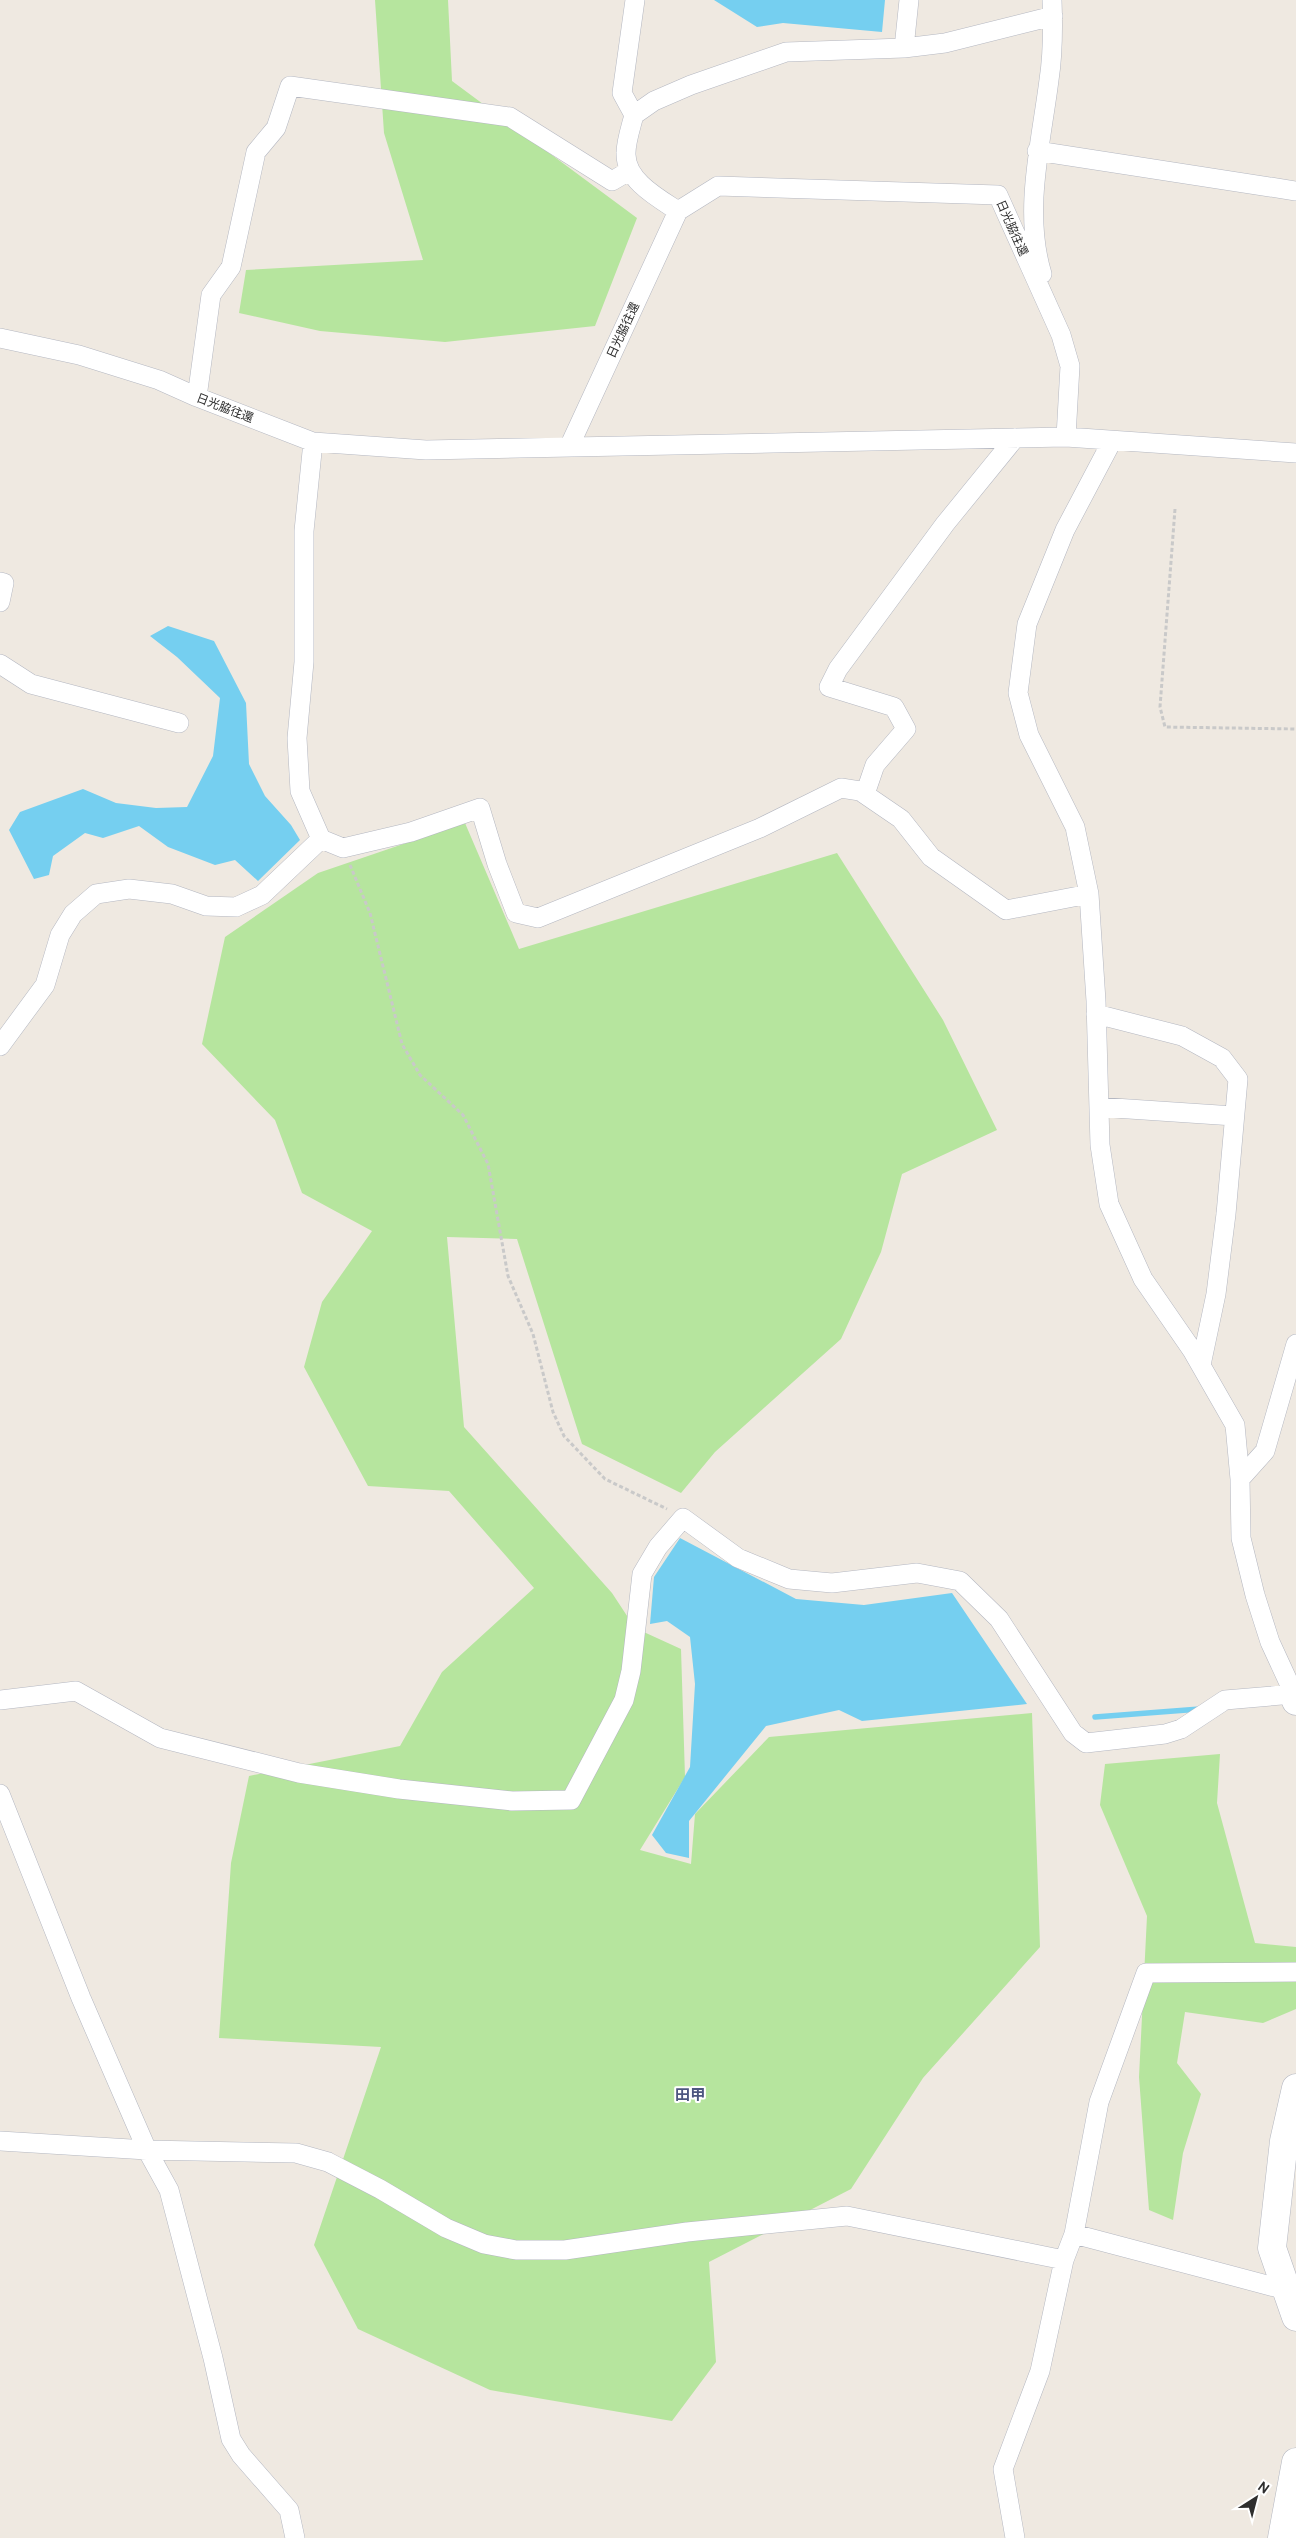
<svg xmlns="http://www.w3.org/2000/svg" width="1296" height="2538" font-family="Overpass,'Noto Sans JP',sans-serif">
	<rect width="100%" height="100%" fill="#efe9e1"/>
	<path fill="#b6e59e" d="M375 0H448L452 81 637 218 595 326 445 342 320 331 239 313 246 270 423 260 384 133Z
		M465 823 519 949 837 853 943 1020 997 1130 902 1174 881 1252 841 1339 715 1452 681 1493 582 1444 517 1239 447 1237 464 1427 612 1593 635 1628 681 1649 685 1777 640 1850 691 1864 695 1814 769 1737 1032 1713 1040 1947 923 2078 851 2189 709 2262 716 2362 672 2421 490 2390 358 2329 314 2245 381 2047 219 2038 231 1863 249 1776 400 1746 442 1672 534 1588 449 1491 368 1486 304 1367 322 1302 372 1231 302 1193 275 1120 202 1044 225 937 318 873Z
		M1220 1754 1217 1803 1255 1943 1296 1947V2009L1263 2023 1185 2012 1177 2063 1201 2094 1183 2153 1173 2220 1149 2210 1139 2077 1147 1916 1100 1805 1105 1764Z"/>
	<path fill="#75cff0" d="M714 0H885L882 32 783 23 757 27Z
		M168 626 214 641 246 703 249 764 265 796 291 825 300 840 258 881 235 860 215 865 168 847 139 826 103 838 85 833 53 856 49 875 34 879 9 830 20 812 83 789 116 803 156 808 187 807 213 756 220 698 177 657 150 636Z
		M680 1538 796 1599 864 1605 952 1593 1027 1704 862 1721 839 1710 766 1726 689 1821V1858L666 1853 652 1835 690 1767 695 1684 690 1637 667 1621 650 1624 654 1577Z"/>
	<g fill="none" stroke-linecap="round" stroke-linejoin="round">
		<path stroke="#75cff0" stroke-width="5.5" d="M1095 1717 1200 1709"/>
		<g stroke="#b4b7c1" stroke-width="20">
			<path id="street" d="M904 48 909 0
				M634 115 622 93 635 0
				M1037 151 1296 191
				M678 211C658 198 625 180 626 153 626 141 631 127 634 115L654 101 691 85 786 52 904 48 945 43 1053 16
				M1042 274C1023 211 1041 144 1049 80 1053 54 1053 26 1052 0
				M0 338 79 355 159 380 197 397 313 442 426 450 1066 437 1296 453
				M197 397 211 295 231 267 256 152 276 128 290 86 510 117 612 181 629 171
				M313 442 304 531V662L297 738 300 791 321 839 343 848 411 832 480 808 497 864 516 913 538 918 760 828 841 788 860 791 901 819 931 857 1006 910 1089 894
				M569 447 678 211 718 186 998 195 1061 335 1070 366 1066 437
				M0 582 4 583 0 602
				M0 664 31 684 179 723
				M865 794 875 765 906 729 894 707 829 687 838 669 945 524 1015 438
				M1096 1014 1182 1036 1222 1058 1238 1079 1226 1214 1216 1294 1201 1365
				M0 1046 45 985 60 935 73 914 96 894 129 889 172 894 206 906 236 907 262 895 321 839
				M1099 1107 1234 1116
				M1240 1479 1265 1451 1296 1344
				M0 1700 76 1691 160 1738 299 1773 399 1789 512 1801 571 1800 624 1700 631 1671 642 1574 658 1547 683 1518 738 1558 789 1579 832 1583 917 1573 960 1581 999 1619 1073 1733 1086 1743 1165 1734 1181 1729 1225 1700 1294 1694 1270 1642 1255 1595 1241 1538 1240 1479 1235 1425 1192 1350 1143 1279 1109 1204 1100 1145 1096 1001 1089 894 1075 827 1029 735 1018 693 1027 624 1065 530 1112 441
				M0 1794 81 1998 147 2150 169 2190 213 2358 231 2439 241 2455 289 2510 295 2538
				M0 2141 147 2150 296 2153 328 2162 380 2189 446 2228 484 2244 516 2250H565L687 2232 847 2216 1064 2260
				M1074 2234 1286 2290
				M1015 2538 1003 2469 1040 2371 1064 2260 1074 2234 1099 2102 1146 1973 1296 1972"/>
		</g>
		<g stroke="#b4b7c1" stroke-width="29">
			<path id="secondary" d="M1294 1694 1296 1701
				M1296 2088 1284 2141 1272 2248 1296 2317
				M1282 2538 1296 2462"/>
		</g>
		<path stroke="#c9c9c9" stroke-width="3" stroke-dasharray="4 2.5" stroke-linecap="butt" d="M1175 509 1160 707 1165 727 1296 729
			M350 865 370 913 402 1044 420 1075 463 1115 488 1164 508 1276 533 1334 553 1412 564 1436 605 1479 667 1509"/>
		<use href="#street" stroke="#fff" stroke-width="19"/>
		<use href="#secondary" stroke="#fff" stroke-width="28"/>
	</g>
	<g text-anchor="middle" stroke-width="4" stroke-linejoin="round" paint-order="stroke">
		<g font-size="12" fill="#2e2e2e" stroke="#fff">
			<text transform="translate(1012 228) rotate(66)" y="4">日光脇往還</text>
			<text transform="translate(623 330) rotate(-65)" y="4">日光脇往還</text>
			<text transform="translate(225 408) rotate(21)" y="4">日光脇往還</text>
		</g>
		<g font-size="15" font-weight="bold" fill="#4d5680" stroke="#fff">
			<text x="690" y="2100">田甲</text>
		</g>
	</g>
	<g transform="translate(1256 2498) rotate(36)" stroke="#ffffff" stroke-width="4" paint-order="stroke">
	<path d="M0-4L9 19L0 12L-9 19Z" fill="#2e2e2e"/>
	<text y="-8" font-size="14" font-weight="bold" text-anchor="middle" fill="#2e2e2e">N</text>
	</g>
</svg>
